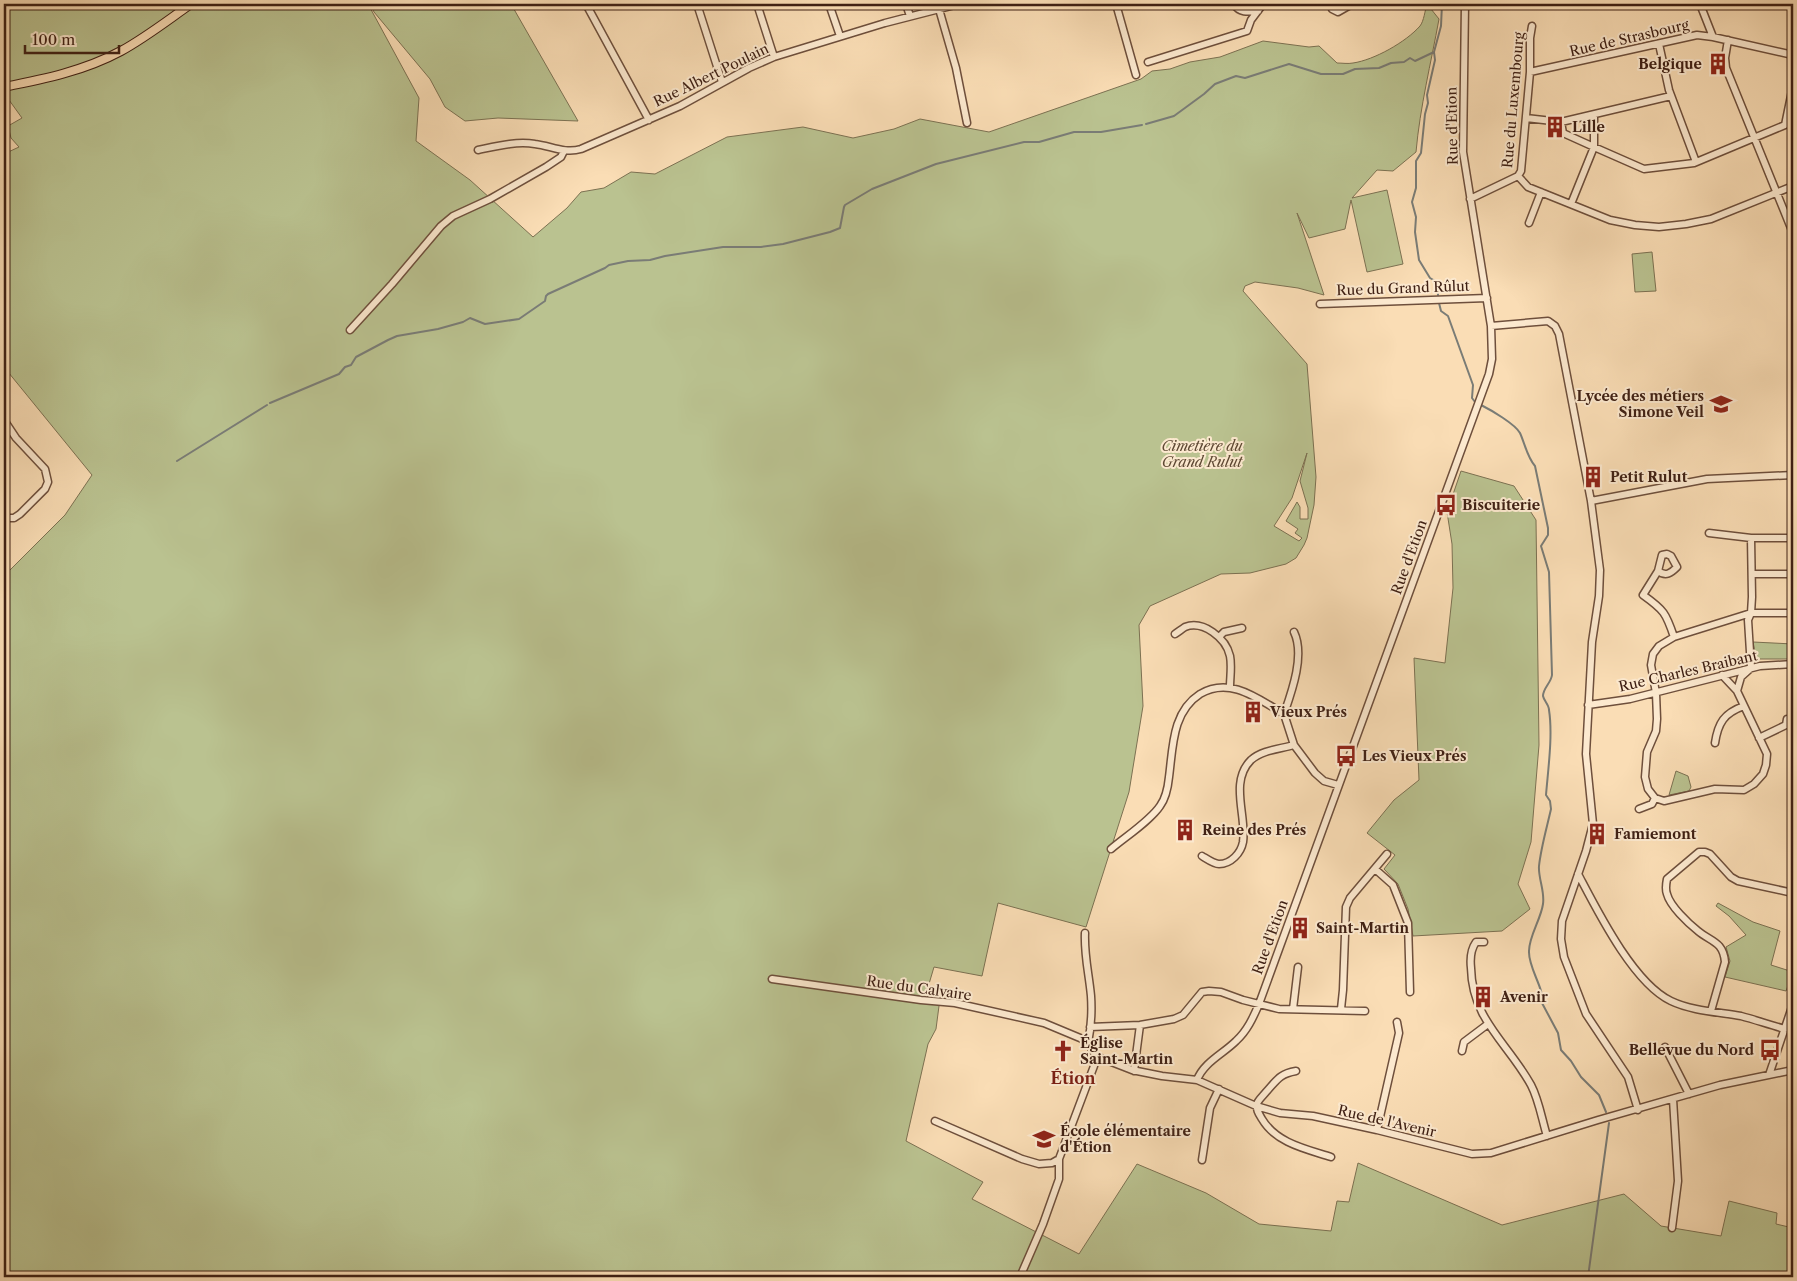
<svg xmlns="http://www.w3.org/2000/svg" width="1797" height="1281" font-family="'Libre Caslon Text',serif">
	<rect width="100%" height="100%" fill="#faddb5"/>
	<filter id="stains"><feTurbulence type="fractalNoise" baseFrequency=".004" numOctaves="4"/><feColorMatrix values="0 0 0 0 .2 0 0 0 0 .09 0 0 0 0 .02 0 0 0 .5 -.17"/></filter>
	<radialGradient id="worn" r=".72"><stop offset=".6" stop-color="#630" stop-opacity="0"/><stop offset="1" stop-color="#630" stop-opacity=".3"/></radialGradient>
	<path fill="#bac290" stroke="#7c7152" fill-rule="evenodd" d="M4 4H193L195 8 201 4H368L419 98 416 141 470 180 533 237 567 208 581 192 604 188 631 172 655 174 727 137 803 127 853 138 894 129 920 119 989 132 1141 79 1152 71 1170 69 1190 62 1220 57 1263 41 1309 47 1319 46 1337 63C1342 63 1348 64 1353 63 1374 60 1406 42 1420 26 1424 21 1425 10 1427 4L1439 19C1431 63 1420 107 1416 152L1393 171 1377 170 1352 198 1387 190 1403 264 1367 272 1351 200 1345 229 1309 238 1297 213 1324 295 1298 288 1255 282 1245 286 1243 291 1307 364 1316 477 1314 505 1307 538 1304 545 1296 558 1286 564 1250 573 1221 574 1150 606 1139 625 1143 706 1129 792 1086 927 998 903 982 976 934 967 926 994 939 1006 936 1029 928 1044 906 1141 983 1182 972 1199 1079 1254 1137 1164 1206 1193 1259 1224 1331 1231 1337 1201 1349 1202 1358 1163 1502 1225 1624 1194 1661 1226 1721 1236 1729 1201 1777 1213 1776 1224 1793 1228V1277H4V576L65 515 92 475 4 367V227L8 222 4 213V154L19 147 11 138 8 126 22 118 4 93ZM1307 453 1300 481 1308 508V519H1300V507L1297 502 1286 521 1298 529 1295 533 1302 538 1299 541 1274 526 1292 498Z
		M370 4H511L578 121 498 118 465 121 445 107 430 79 374 12Z
		M1652 252 1656 291 1635 292 1632 254Z
		M1461 471 1514 486 1536 520 1539 745 1531 842 1518 884 1530 909 1502 931 1413 936 1408 909 1398 884 1384 869 1395 855 1367 833 1394 800 1419 780 1414 658 1445 663 1453 588 1452 544 1447 512Z
		M1753 642 1793 644V659H1756Z
		M1676 771 1688 776 1691 787 1689 791 1669 795Z
		M1718 903 1753 922 1780 931 1771 965 1793 972 1786 991 1725 977 1730 961 1726 947 1746 935 1729 916 1716 906Z"/>
	<g fill="none" stroke-linecap="round" stroke-linejoin="round">
		<path stroke="#7a7c76" stroke-width="2" d="M1146 124 1174 116 1204 94 1215 84 1236 76 1245 78 1289 64 1321 74H1343L1355 69 1379 68 1391 63 1404 62 1410 58 1415 61 1434 52
			M1438 295 1437 282 1430 278 1419 260 1415 232 1416 217 1412 202 1416 188V161L1421 153 1425 114 1428 103 1427 95 1435 60 1434 52 1441 26 1442 4
			M1439 303 1441 311 1448 316 1473 385 1472 398 1475 402
			M270 403 339 374 345 367 351 365 356 357 388 340 397 336 438 329 463 322 470 318 485 324 519 319 545 301 546 296 548 294 605 268 609 265 628 261 650 260 665 256 723 247H761L783 244 830 232 840 228 844 207 845 205 872 189 936 164 1024 142H1039L1074 132H1101L1142 125
			M1481 405C1491 410 1515 424 1520 433 1525 444 1527 457 1535 466L1548 528V535L1541 546 1549 572 1552 675C1551 683 1543 688 1543 696 1544 701 1549 705 1549 710 1553 735 1548 770 1546 795L1550 801 1551 809C1547 827 1541 847 1539 866 1538 878 1545 891 1543 904 1541 919 1529 936 1529 951 1528 968 1545 989 1542 1003L1558 1033 1561 1050 1571 1061 1581 1077 1599 1095 1606 1112
			M177 461 267 405
			M1588 1277 1609 1123"/>
		<g stroke="#6e4f3c" stroke-width="9">
			<path id="minor" d="M586 4 649 120
				M697 4 722 82
				M757 4 774 57
				M829 4 840 36
				M906 4 910 16
				M1116 4 1136 75
				M1234 4C1239 13 1248 12 1258 11
				M1331 4 1332 9 1338 12 1352 4
				M1700 4 1713 37
				M939 9 956 68 967 123
				M1728 40 1725 58 1726 68 1793 233
				M1659 44 1669 90 1696 162
				M1148 62 1247 31 1251 20 1263 4
				M1530 72 1697 35 1713 37 1793 55
				M1526 118 1561 122 1671 96
				M1561 122 1563 133 1594 147V115
				M478 150C497 146 516 141 535 144 551 146 565 154 581 149L680 106 749 68 774 57 885 23 959 4
				M1518 176 1528 187 1610 220 1635 225 1659 227 1686 224 1711 219 1793 186
				M1518 176 1521 171 1530 72V38L1532 26
				M1470 199 1518 176
				M1571 204 1594 147 1644 169 1694 163 1785 125 1793 86
				M1529 223 1541 192
				M1320 304 1487 298
				M1491 326 1548 321 1555 326 1559 334 1591 501 1600 570 1599 596 1592 642 1586 754 1593 824 1586 851 1562 921 1561 939 1564 957 1586 1014 1628 1077 1638 1110
				M350 330 392 284 441 226 453 216 490 199 546 167 561 157 564 151
				M4 420 16 438 45 469 48 482 45 489 20 514 14 518H4
				M1591 501 1707 479 1793 475
				M1709 533 1751 538H1793
				M1751 538 1752 597 1751 613 1748 620 1751 668 1741 677 1737 691 1767 754 1766 765 1763 774 1754 784 1744 790 1715 789 1664 801 1655 798 1648 789 1645 777 1647 752 1656 731 1657 719 1656 693 1651 665 1653 654 1659 646 1674 637 1751 613H1793
				M1658 571 1662 555 1667 554 1671 556 1677 567C1671 573 1666 577 1658 571L1643 595C1664 610 1666 613 1674 637
				M1752 574H1793
				M1175 634C1178 632 1182 629 1185 627 1203 620 1226 638 1230 656 1232 666 1230 677 1230 687
				M1219 637 1224 632 1242 628
				M1722 675 1737 691
				M1588 705 1630 699 1760 666 1793 664
				M1284 714C1292 691 1305 655 1294 632
				M1759 738 1786 725 1787 719
				M1715 743C1718 723 1724 713 1744 706
				M1639 809 1652 804 1655 798
				M1111 849C1125 837 1150 821 1160 806 1166 798 1168 787 1169 777 1173 747 1172 712 1200 694 1230 676 1258 699 1284 714L1294 745 1315 773 1324 781 1338 785
				M1202 856C1207 859 1214 864 1219 864 1231 864 1241 853 1243 842 1247 816 1229 782 1251 760 1262 750 1280 749 1294 745
				M1375 869 1393 885 1408 923 1410 992
				M1578 874C1597 910 1633 983 1671 1001 1692 1011 1718 1012 1741 1016 1756 1020 1770 1025 1785 1029
				M1085 933C1084 955 1089 974 1091 996 1092 1011 1091 1028 1088 1043
				M1484 942H1476C1471 949 1470 959 1471 968 1472 1020 1508 1043 1531 1085 1539 1100 1542 1120 1547 1136
				M772 979 921 1000 955 1003 1044 1023 1080 1038 1088 1043 1096 1056 1094 1066 1059 1159V1179L1043 1224 1020 1277
				M1293 1009 1298 967
				M1341 1009 1343 990 1346 907 1350 898 1387 854
				M1711 1011 1725 962C1723 941 1711 942 1698 931 1688 923 1670 906 1667 894 1665 889 1666 884 1667 879L1699 852H1705L1710 854 1731 877 1738 881 1793 893
				M1090 1027 1140 1025 1174 1019 1183 1015 1202 992 1209 991 1221 992 1243 1000 1279 1009 1365 1011
				M1665 1047 1689 1094
				M1462 1051 1464 1042 1488 1024
				M1096 1056 1132 1070 1162 1076 1197 1080 1256 1106 1280 1113 1313 1116 1377 1130 1472 1154 1491 1153 1598 1120 1720 1085 1793 1070
				M1134 1071 1140 1025
				M1296 1071C1279 1074 1277 1080 1266 1092 1263 1096 1258 1100 1257 1104 1256 1110 1259 1114 1262 1119 1276 1143 1306 1149 1331 1157
				M1769 1075 1793 1004
				M1197 1080C1204 1062 1223 1054 1236 1041 1247 1031 1253 1018 1259 1004L1489 374 1492 359 1491 326 1463 152 1465 4
				M935 1121 1022 1159 1039 1164 1052 1163 1059 1159
				M1377 1130 1399 1033 1397 1022
				M1202 1160 1210 1108 1219 1089
				M1672 1228 1678 1181 1673 1099"/>
		</g>
		<g stroke="#3f2014" stroke-width="10">
			<path id="major" d="M4 87C44 79 84 71 121 51 145 38 168 20 191 4"/>
		</g>
		<use href="#minor" stroke="#fce9cf" stroke-width="6"/>
		<use href="#major" stroke="#faddb5" stroke-width="8"/>
	</g>
	<defs>
		<g id="building-bare" transform="scale(1.725)"><path d="M-4-6H4V6H1V3H-1V6H-4ZM-2.5-4.3h1.7v1.8h-1.7ZM.8-4.3h1.7v1.8H.8ZM-2.5-1h1.7V.8h-1.7ZM.8-1h1.7V.8H.8Z" fill="#8f2418" stroke="#fce9cf" stroke-width="2.5" paint-order="stroke"/></g>
		<g id="school-bare" transform="scale(1.725)"><path d="M0-5L7-2L0 1L-7-2ZM-4 1L0 2.5L4 1V4Q0 6-4 4Z" fill="#8f2418" stroke="#fce9cf" stroke-width="2.5" paint-order="stroke"/></g>
		<g id="bus-bare" transform="scale(1.725)"><path d="M-5-6H5V4H4V6H2V4H-2V6H-4V4H-5ZM-3.5-4V0h7V-4ZM-3.5 1.2v1.5H-2V1.2ZM2 1.2v1.5H3.5V1.2Z" fill="#8f2418" stroke="#fce9cf" stroke-width="2.5" paint-order="stroke"/></g>
		<g id="church-bare" transform="scale(1.725)"><path d="M-1.2-6h2.4v3.5h3.3v2.4h-3.3V6h-2.4V-.1h-3.3v-2.4h3.3Z" fill="#8f2418" stroke="#fce9cf" stroke-width="2.5" paint-order="stroke"/></g>
	</defs>
	<g fill-rule="evenodd">
		<use href="#building-bare" x="1718" y="64"/>
		<use href="#building-bare" x="1555" y="127"/>
		<use href="#school-bare" x="1721" y="404"/>
		<use href="#building-bare" x="1593" y="477"/>
		<use href="#bus-bare" x="1446" y="505"/>
		<use href="#building-bare" x="1253" y="712"/>
		<use href="#bus-bare" x="1346" y="756"/>
		<use href="#building-bare" x="1185" y="830"/>
		<use href="#building-bare" x="1597" y="834"/>
		<use href="#building-bare" x="1300" y="928"/>
		<use href="#building-bare" x="1483" y="997"/>
		<use href="#bus-bare" x="1770" y="1050"/>
		<use href="#church-bare" x="1063" y="1051"/>
		<use href="#school-bare" x="1044" y="1139"/>
	</g>
	<g text-anchor="middle" stroke-width="4" stroke-linejoin="round" paint-order="stroke">
		<g font-size="14" fill="#3f2014" stroke="#fce9cf">
			<text transform="translate(1629 38) rotate(-13)" y="5">Rue de Strasbourg</text>
			<text transform="translate(711 75) rotate(-26)" y="5">Rue Albert Poulain</text>
			<text transform="translate(1513 100) rotate(-85)" y="5">Rue du Luxembourg</text>
			<text transform="translate(1452 126) rotate(-91)" y="5">Rue d'Etion</text>
			<text transform="translate(1403 288) rotate(-2)" y="5">Rue du Grand Rûlut</text>
			<text transform="translate(1409 557) rotate(-70)" y="5">Rue d'Etion</text>
			<text transform="translate(1688 671) rotate(-13)" y="5">Rue Charles Braibant</text>
			<text transform="translate(1270 937) rotate(-70)" y="5">Rue d'Etion</text>
			<text transform="translate(919 988) rotate(8)" y="5">Rue du Calvaire</text>
			<text transform="translate(1387 1121) rotate(13)" y="5">Rue de l'Avenir</text>
		</g>
		<g font-size="14" font-weight="bold" fill="#3f2014" stroke="#fce9cf" text-anchor="start">
			<text x="1702" y="69" text-anchor="end">Belgique</text>
			<text x="1572" y="132">Lille</text>
			<text x="1704" y="401" text-anchor="end">Lycée des métiers<tspan x="1704" dy="16">Simone Veil</tspan></text>
			<text x="1610" y="482">Petit Rulut</text>
			<text x="1462" y="510">Biscuiterie</text>
			<text x="1270" y="717">Vieux Prés</text>
			<text x="1362" y="761">Les Vieux Prés</text>
			<text x="1202" y="835">Reine des Prés</text>
			<text x="1614" y="839">Famiemont</text>
			<text x="1316" y="933">Saint-Martin</text>
			<text x="1500" y="1002">Avenir</text>
			<text x="1080" y="1048">Église<tspan x="1080" dy="16">Saint-Martin</tspan></text>
			<text x="1754" y="1055" text-anchor="end">Bellevue du Nord</text>
			<text x="1060" y="1136">École élémentaire<tspan x="1060" dy="16">d'Étion</tspan></text>
		</g>
		<g font-size="14" font-style="italic" fill="#5e4833" stroke="#fce9cf">
			<text x="1202" y="451">Cimetière du<tspan x="1202" dy="16">Grand Rulut</tspan></text>
		</g>
		<g font-size="16" font-weight="bold" fill="#7a1f14" stroke="#fce9cf">
			<text x="1073" y="1084">Étion</text>
		</g>
	</g>
	<rect width="1797" height="1281" fill="none" stroke="#faddb5" stroke-width="20"/>
	<rect x="5" y="5" width="1787" height="1271" fill="none" stroke="#3f2014" stroke-width="2.5"/>
	<rect x="10" y="10" width="1777" height="1261" fill="none" stroke="#3f2014"/>
	<path d="M25 45v8h94v-8" fill="none" stroke="#3f2014" stroke-width="2.5"/>
	<text x="32" y="45" font-size="15" fill="#3f2014" stroke="#fce9cf" stroke-width="4" paint-order="stroke">100 m</text>
	<rect width="100%" height="100%" filter="url(#stains)"/>
	<rect width="100%" height="100%" fill="url(#worn)"/>
</svg>
